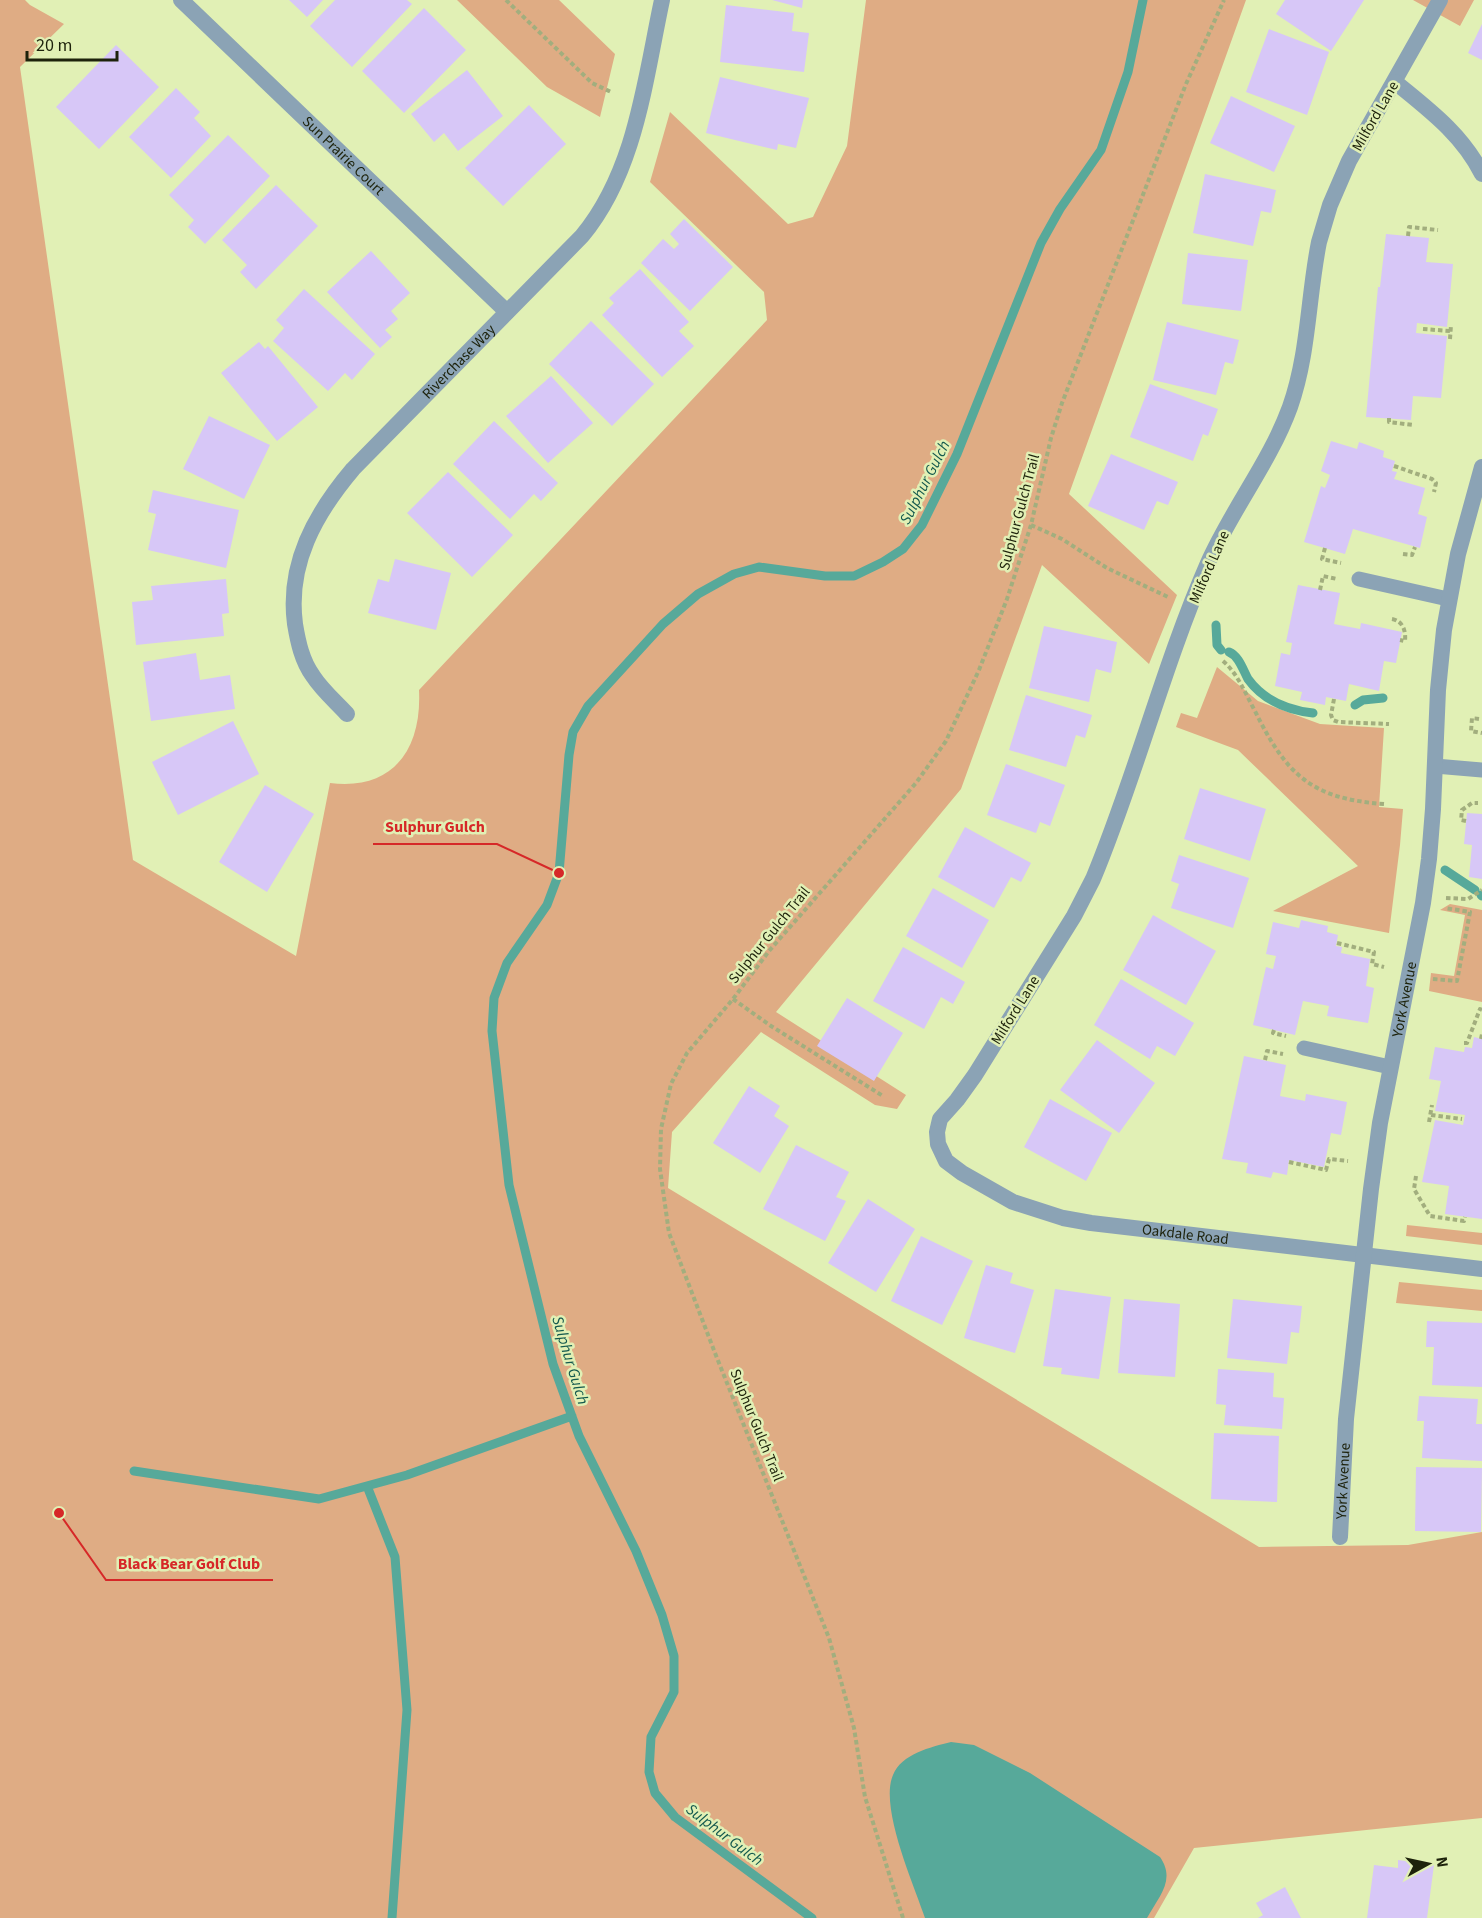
<svg xmlns="http://www.w3.org/2000/svg" width="1482" height="1918" font-family="'Source Sans 3',sans-serif">
	<rect width="100%" height="100%" fill="#e1f0b5"/>
	<path fill="#dfac84" d="M0 0H25L30 5 64 24 20 67 133 860 296 956 330 783C393 791 422 749 419 690L767 320 764 292 650 182 670 112 788 224 813 217 847 146 866 0H1246L1069 494 1177 595 1149 664 1042 565 961 789 776 1012 906 1095 897 1109 875 1105 761 1032 672 1132 668 1188 1259 1547 1408 1545 1482 1532V1818L1194 1848 1154 1918H0Z
		M457 0H559L615 54 600 117 547 87Z
		M1413 0H1474L1460 26Z
		M1217 667 1258 701 1320 724 1384 728 1379 807 1403 809 1400 845 1389 933 1273 911 1358 866 1238 750 1176 727 1181 713 1197 718Z
		M1450 904 1482 910V1002L1429 991 1431 973 1454 976 1465 915 1440 910Z
		M1407 1225 1482 1233V1245L1406 1236Z
		M1399 1282 1482 1290V1311L1396 1303Z"/>
	<path fill="#57a99a" d="M951 1742 974 1745 1030 1773 1160 1857C1176 1880 1159 1896 1147 1918H925C914 1885 879 1807 893 1775 901 1754 931 1747 951 1742Z"/>
	<g fill="none" stroke-linecap="round" stroke-linejoin="round">
		<path stroke="#57a99a" stroke-width="9" d="M1216 625 1217 645 1221 650
			M1229 652C1239 656 1243 670 1248 679 1264 701 1287 710 1313 713
			M1355 705 1363 700 1383 698
			M1445 870 1475 890
			M1481 895 1482 896
			M134 1471 319 1499 407 1475 572 1416
			M367 1486 395 1557 407 1710 392 1918
			M812 1918 675 1817 655 1793 649 1772 651 1737 674 1692V1656L662 1615 636 1551 579 1436 553 1364 509 1185 492 1031 494 998 507 963 547 905 559 873 569 755 573 732 588 706 663 624 698 594 734 574 759 567 825 576H854L883 562 903 549 922 525 957 454 1041 243 1060 209 1101 150 1128 72 1143 0"/>
	</g>
	<path fill="#d7c7f7" d="M289 0H323L307 17Z
		M335 0H407L412 4 352 67 310 26Z
		M772 0H803L802 8Z
		M1285 0H1364L1331 51 1276 14Z
		M726 5 794 13 792 31 809 33 804 72 720 62Z
		M424 8 466 50 404 113 362 71Z
		M1482 24V60L1468 53Z
		M1269 29 1329 52 1307 115 1246 92Z
		M116 45 159 87 99 149 56 107Z
		M467 70 503 116 458 151 444 133 434 142 411 114Z
		M720 77 809 98 796 148 778 144 777 150 706 133Z
		M176 88 200 112 194 118 211 136 171 178 129 137Z
		M1231 96 1295 126 1274 172 1210 143Z
		M529 105 566 144 503 206 465 168Z
		M228 135 270 176 205 244 188 227 194 220 169 195Z
		M1205 174 1276 190 1271 213 1261 211 1253 246 1193 233Z
		M276 185 318 226 256 289 240 272 247 265 222 240Z
		M684 219 733 267 690 311 641 263 663 239 674 249 679 244 670 234Z
		M1386 234 1429 238 1426 262 1453 264 1447 327 1417 323 1416 333 1447 336 1441 398 1413 396 1411 420 1366 417 1378 287H1380Z
		M371 251 410 293 391 311 398 319 385 330 392 337 380 348 327 292Z
		M1188 253 1248 260 1241 311 1182 304Z
		M640 269 689 322 679 331 694 346 662 377 602 315 614 303 609 298Z
		M304 289 375 354 352 380 345 373 328 391 273 341 284 328 276 320Z
		M591 321 654 384 612 426 549 364Z
		M1167 322 1239 340 1233 364 1225 362 1216 395 1153 380Z
		M259 342 265 349 268 346 318 407 277 441 221 373Z
		M551 376 593 423 548 463 506 416Z
		M1150 384 1218 409 1208 436 1203 434 1193 461 1130 437Z
		M209 416 270 445 244 499 183 469Z
		M494 421 558 483 541 501 534 494 510 519 453 464Z
		M1331 441 1357 449 1359 442 1384 451 1383 457 1395 461 1392 471 1397 472 1394 479 1425 488 1418 514 1427 517 1420 548 1353 529 1345 554 1304 542 1321 486 1325 488 1330 475 1321 471Z
		M1111 454 1178 482 1168 505 1157 501 1144 530 1088 506Z
		M448 472 513 535 472 577 407 513Z
		M153 490 239 510 226 568 148 550 156 514 148 512Z
		M395 559 451 573 436 630 368 613 378 579 389 582Z
		M226 579 229 613 222 614 224 636 136 645 132 602 153 600 151 586Z
		M1298 585 1340 593 1334 624 1360 629 1361 623 1402 632 1396 663 1384 661 1379 691 1349 684 1346 701 1326 697 1325 705 1300 700 1302 692 1275 686 1281 653 1290 655 1292 643 1286 642Z
		M1044 626 1117 642 1111 673 1096 669 1089 702 1029 688Z
		M196 653 200 680 230 675 235 709 151 721 143 662Z
		M1026 695 1092 715 1085 738 1076 735 1066 767 1009 750Z
		M233 721 259 774 178 815 152 762Z
		M1006 764 1065 785 1050 826 1040 822 1036 833 987 815Z
		M265 785 314 814 267 892 219 862Z
		M1200 788 1266 809 1250 861 1184 839Z
		M1467 813 1482 814V879L1469 877 1472 845 1464 844Z
		M965 827 1031 863 1021 882 1011 877 994 908 938 877Z
		M1179 855 1249 878 1233 928 1171 908 1179 884 1171 881Z
		M933 888 989 920 962 968 906 936Z
		M1153 915 1216 951 1186 1005 1123 970Z
		M1301 920 1328 926 1327 932 1338 935 1336 946 1342 947 1341 953 1370 959 1366 986 1374 988 1368 1023 1327 1016 1329 1006 1303 1001 1295 1035 1253 1025 1266 967 1273 969 1276 956 1266 954 1273 922 1299 928Z
		M903 947 965 982 953 1004 941 997 924 1029 873 1001Z
		M1121 979 1194 1023 1175 1056 1157 1046 1150 1059 1094 1025Z
		M847 998 903 1033 874 1081 817 1046Z
		M1474 1037 1482 1039V1219L1445 1214 1449 1186 1422 1182 1435 1120 1463 1125 1465 1115 1435 1111 1441 1081 1429 1079 1435 1047 1464 1052 1465 1047 1472 1048Z
		M1097 1040 1155 1083 1119 1133 1060 1090Z
		M1244 1056 1286 1065 1280 1096 1305 1101 1306 1094 1347 1102 1341 1135 1331 1133 1324 1167 1289 1160 1287 1175 1273 1172 1271 1178 1246 1173 1248 1163 1222 1159Z
		M749 1086 780 1106 774 1116 789 1126 760 1173 713 1143Z
		M1050 1099 1112 1133 1086 1181 1024 1147Z
		M796 1145 849 1172 836 1197 846 1201 825 1241 763 1209Z
		M868 1199 915 1229 876 1292 828 1263Z
		M921 1236 973 1261 942 1325 891 1301Z
		M986 1265 1013 1273 1010 1283 1034 1290 1015 1353 964 1338Z
		M1055 1289 1111 1297 1099 1379 1061 1374 1062 1368 1043 1366Z
		M1124 1299 1180 1304 1175 1377 1118 1373Z
		M1233 1299 1302 1306 1299 1333 1291 1332 1287 1364 1227 1358Z
		M1427 1321 1482 1323V1387L1432 1385 1434 1347H1426Z
		M1218 1369 1274 1373 1273 1397 1284 1398 1282 1429 1224 1425 1226 1405 1216 1404Z
		M1419 1396 1478 1399 1476 1424H1482V1461L1422 1458 1424 1421H1417Z
		M1214 1433 1279 1436 1277 1502 1211 1499Z
		M1416 1467 1482 1468 1481 1532 1415 1531Z
		M1398 1860 1434 1865 1427 1918H1367L1374 1865 1398 1868Z
		M1285 1887 1301 1918H1258L1263 1915 1256 1903Z"/>
	<g fill="none" stroke-linecap="round" stroke-linejoin="round">
		<path stroke="#a2ae7e" stroke-width="4" stroke-dasharray="4.5 3" stroke-linecap="butt" d="M506 0 592 83 611 92
			M1408 236 1409 227 1438 230
			M1423 329 1450 331
			M1450 339 1451 325
			M1389 418V422L1413 425
			M1394 466 1432 479 1436 483 1434 492
			M1031 525 1062 539 1107 568 1168 597
			M1325 548 1322 559 1341 563
			M1403 554 1412 555 1415 547
			M1320 590 1323 576 1337 579
			M1392 619C1403 621 1406 631 1405 641L1400 640
			M1223 661C1238 674 1245 693 1255 711 1286 774 1311 799 1384 804
			M1334 699 1331 715 1333 720 1338 722 1389 724
			M1479 719 1472 718 1471 731 1482 733
			M1466 821 1461 820 1462 810 1472 803H1478
			M1446 898 1468 899 1482 890
			M1337 943 1374 952 1372 964 1384 967
			M1433 979 1457 981 1470 912 1445 908
			M733 999 771 1026 883 1096
			M1274 1030 1273 1033 1286 1036
			M1481 1039 1482 1034
			M1464 1043H1467L1480 1009 1482 1010
			M1265 1060 1267 1051 1283 1054
			M1431 1115 1462 1119
			M1429 1122 1432 1105
			M1289 1162 1326 1170 1329 1159 1348 1161
			M1416 1176 1414 1189 1430 1216 1464 1221 1465 1217
			M903 1918 865 1797 854 1728 829 1638 715 1353 669 1233 660 1169 661 1129 671 1084 687 1053 733 999 769 951 916 783 946 741 979 670 1007 599 1031 525 1051 438 1062 403 1186 84 1224 0"/>
		<path stroke="#8ba3b5" stroke-width="15" d="M1359 579 1448 599
			M1435 766 1482 770
			M1304 1048 1390 1067"/>
		<g stroke="#8ba3b5" stroke-width="16">
			<path id="s1" d="M181 0 507 312"/>
			<path id="s2" d="M1440 0 1349 161 1330 205 1319 242C1308 296 1309 353 1290 407 1270 462 1232 509 1208 563 1163 666 1136 776 1093 879L1074 916 975 1075 957 1100 940 1119 937 1132 938 1144 946 1161 962 1173 1013 1202 1063 1218 1091 1223 1482 1269"/>
			<path d="M1395 82C1428 109 1462 134 1482 174"/>
			<path id="s3" d="M347 714C336 702 322 690 313 676 302 661 298 642 295 624 287 564 315 514 353 469L582 236C636 171 645 79 662 0"/>
			<path id="s4" d="M1340 1537 1346 1419 1371 1189 1380 1123 1423 903 1429 859 1433 809 1438 690 1444 630 1458 554 1482 467"/>
		</g>
	</g>
	<g text-anchor="middle" stroke-width="5" stroke-linejoin="round" paint-order="stroke">
		<g font-size="15" fill="#1d220b" stroke="#e1f0b5">
			<text transform="translate(1375 116) rotate(-60)" y="5">Milford Lane</text>
			<text dy="5" stroke="none"><textPath href="#s1" startOffset="225">Sun Prairie Court</textPath></text>
			<text dy="5" stroke="none"><textPath href="#s3" startOffset="428">Riverchase Way</textPath></text>
			<text transform="translate(1019 512) rotate(-75)" y="5">Sulphur Gulch Trail</text>
			<text transform="translate(1209 567) rotate(-66)" y="5">Milford Lane</text>
			<text transform="translate(769 935) rotate(-51)" y="5">Sulphur Gulch Trail</text>
			<text dy="5" stroke="none"><textPath href="#s4" startOffset="542">York Avenue</textPath></text>
			<text transform="translate(1015 1010) rotate(-58)" y="5">Milford Lane</text>
			<text dy="5" stroke="none"><textPath href="#s2" startOffset="1536">Oakdale Road</textPath></text>
			<text transform="translate(757 1425) rotate(68)" y="5">Sulphur Gulch Trail</text>
			<text dy="5" stroke="none"><textPath href="#s4" startOffset="56">York Avenue</textPath></text>
		</g>
		<g font-size="16" font-style="italic" fill="#14594e" stroke="#e1f0b5">
			<text transform="translate(924 482) rotate(-63)" y="6">Sulphur Gulch</text>
			<text transform="translate(571 1360) rotate(73)" y="6">Sulphur Gulch</text>
			<text transform="translate(725 1834) rotate(37)" y="6">Sulphur Gulch</text>
		</g>
	</g>
	<path fill="none" stroke="#d62828" stroke-width="2" d="M559 873L497 844H373M59 1513L106 1580H273"/>
	<g fill="#d62828" stroke="#e1f0b5" stroke-width="2">
		<circle cx="559" cy="873" r="6"/>
		<circle cx="59" cy="1513" r="6"/>
	</g>
	<g font-size="16" text-anchor="middle" font-weight="bold" fill="#d62828" stroke="#e1f0b5" stroke-width="5" stroke-linejoin="round" paint-order="stroke">
		<text x="435" y="832">Sulphur Gulch</text>
		<text x="189" y="1569">Black Bear Golf Club</text>
	</g>
	<g transform="translate(1428 1864) rotate(82)" stroke="#e1f0b5" stroke-width="4.5" paint-order="stroke">
	<path d="M0-4.5L10 22L0 15L-10 22Z" fill="#1d220b"/>
	<text y="-9" font-size="16" font-weight="bold" text-anchor="middle" fill="#1d220b">N</text>
	</g>
	<path d="M27 51v9h90v-9" fill="none" stroke="#1d220b" stroke-width="3"/>
	<text x="36" y="51" font-size="18" fill="#1d220b" stroke="#e1f0b5" stroke-width="4.5" paint-order="stroke">20 m</text>
</svg>
